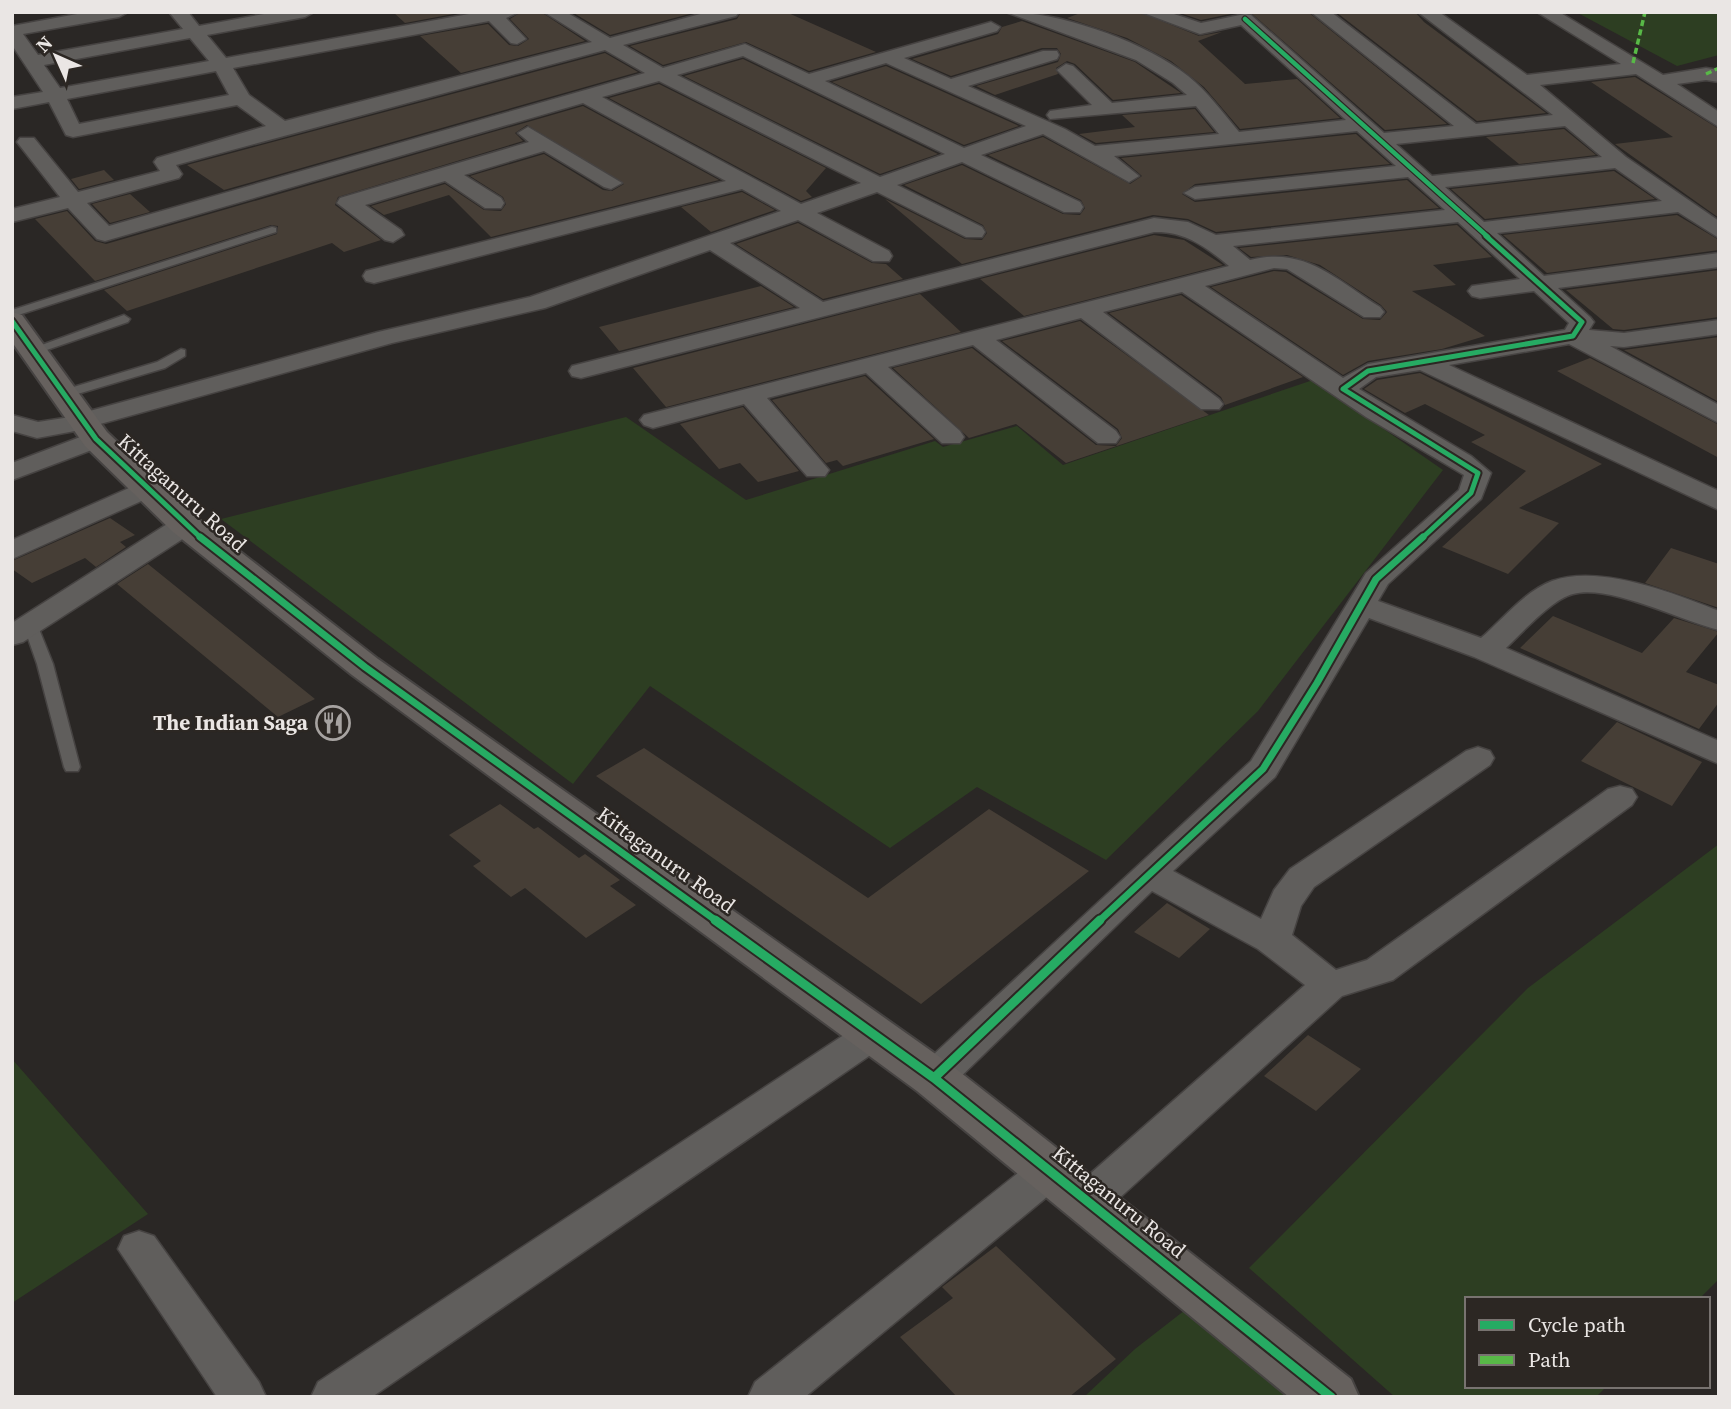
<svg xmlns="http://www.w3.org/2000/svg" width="1731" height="1409" font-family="'Source Serif 4',serif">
	<rect width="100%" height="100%" fill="#2a2725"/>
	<path fill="#2d3e22" d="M1576 12H1719V55L1677 66Z
		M1313 380 1443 470 1258 711 1106 860 977 787 890 848 650 686 573 784 221 519 626 417 746 500 935 441 943 447 1017 426 1063 465Z
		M1719 844V1279L1699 1299H1467V1386H1607L1596 1397H1395L1249 1268 1528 988Z
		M12 1059 148 1214 12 1303Z
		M1189 1307 1286 1397H1084L1135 1349Z"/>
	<path fill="#463e36" d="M393 12H464L405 23Z
		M521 12H541L585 41 461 73 420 36 488 24 509 45 518 46 529 39 510 19Z
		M572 12H697L610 35Z
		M741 12H786L876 52 809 71 746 42 663 65 630 46 737 19Z
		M1083 12H1139L1199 36 1222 32 1198 41 1245 84 1297 79 1340 118 1240 129 1204 87 1171 61 1127 38 1067 18Z
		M1177 12H1240L1201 20Z
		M1250 12H1308L1447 124 1385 130Z
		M1336 12H1415L1424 22 1546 113 1477 121Z
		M1022 21 1135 62 1181 93 1113 100 1075 64 1067 61 1056 68 1058 74 995 95 976 86 1058 62 1061 54 1057 48H1042L951 76 912 59 998 34 1002 27Z
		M605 53 638 72 224 190 187 165Z
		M743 59 938 154 880 174 684 76Z
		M886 66 1019 126 964 145 832 82Z
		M1635 77 1719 129V218L1615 144 1673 137 1591 82Z
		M659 84 826 168 806 191 812 197 801 201 609 98Z
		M583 106 719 180 491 237 449 195 384 215 371 206 445 184 484 210 501 211 506 204 503 197 470 176 544 154 603 190 612 191 624 184 527 125 515 133 523 141 338 197 335 205 381 240 344 252 332 243 127 311 104 290 277 234 278 226 271 225 95 281 35 219 67 211 95 241 106 244Z
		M1195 109 1214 132 1096 143 1079 134 1135 127 1122 115Z
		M1564 129 1596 155 1519 164 1486 137Z
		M1356 134 1390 164 1195 184 1182 194 1195 202 1407 180 1439 208 1216 232 1188 219 1153 215 962 264 885 199 965 239 982 240 987 233 983 225 904 185 962 165 1063 214 1080 215 1085 208 1081 200 988 155 1043 137 1130 184 1142 176 1121 158Z
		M104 170 114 180 79 189 71 179Z
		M1614 171 1655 199 1485 219 1451 189Z
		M742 192 775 210 711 232 681 207Z
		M130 194 150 212 110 223 92 204Z
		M1677 215 1719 240V250L1547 273 1503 235Z
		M798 223 872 263 886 264 903 279 823 299 736 244Z
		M1457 225 1492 257 1433 265 1456 285 1412 291 1485 336 1442 349 1368 361 1343 375 1211 287 1274 271 1286 272 1363 319 1380 320 1387 312 1381 305 1320 265 1287 255 1251 257 1239 248Z
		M1154 235 1184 240 1223 265 1024 316 980 279Z
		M1719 270V317L1624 330 1613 329 1566 290Z
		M761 286 794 307 619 351 599 327Z
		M920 294 961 332 666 407 633 368Z
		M1181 295 1303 377 1225 405 1221 397 1109 313Z
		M1080 321 1209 415 1066 463 1016 424 969 438 893 368 972 348 1096 445 1116 446 1122 438 1118 429 1002 341Z
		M1719 337V402L1622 349 1624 350Z
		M1590 358 1719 425V458L1557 371Z
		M1420 373 1602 464 1519 508 1559 523 1508 574 1442 547 1526 471 1471 442 1485 435 1425 404 1405 413 1364 389 1377 380Z
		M865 376 934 439 843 466 837 460 826 463 772 400Z
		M743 407 799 471 758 482 740 463 719 469 680 424Z
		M110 518 135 535 120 542 126 547 96 567 85 558 32 583 12 569V561Z
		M1671 548 1719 564V608L1645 583Z
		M148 564 315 699 278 717 117 584Z
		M1553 616 1642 653 1674 618 1719 632 1686 672 1719 685V702L1699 729 1520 648Z
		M1617 722 1702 762 1672 806 1581 761Z
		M644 748 868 898 989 809 1089 871 921 1004 596 776Z
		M500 804 534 829 538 827 579 858 585 854 620 880 610 886 636 905 586 938 525 888 511 897 473 866 481 861 449 835Z
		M1167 903 1210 929 1179 958 1134 932Z
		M1308 1035 1361 1069 1316 1111 1264 1076Z
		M996 1246 1116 1359 1069 1397H957L900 1337 953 1298 942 1287Z"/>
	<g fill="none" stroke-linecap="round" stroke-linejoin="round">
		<g stroke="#464342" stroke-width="3">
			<path id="lane" d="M272 227 276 228V232L12 317V310Z
				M124 315 130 319 128 322 38 353H30L28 350Z
				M181 349 185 350V356L165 368 64 398 58 394 60 391 157 362Z
				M30 620 37 624 53 664 80 767 78 771H66L64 767 37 664 23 624Z"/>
		</g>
		<g stroke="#464342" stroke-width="3">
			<path id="street" d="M88 12H128L119 17 23 34 38 55 183 29 169 12H188L199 26 275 12H314L305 17 207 35 226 58 480 12H519L506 18 526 39 517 44 511 43 489 21 233 68 249 95 285 121 592 42 544 12H566L610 38 708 12H739L736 16 623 45 663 68 745 44 809 74 991 22 1000 27 997 31 904 58 951 79 1043 51H1057L1059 55 1057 59 968 86 1065 129 1095 146 1219 134 1196 106 1050 119 1047 115 1050 111 1092 105 1057 70 1066 64 1073 66 1112 103 1187 95 1173 83 1136 60 1006 12C1061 12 1145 42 1188 76 1208 92 1223 113 1239 132L1346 120 1241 25 1200 34 1141 12H1168L1201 23 1245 14 1251 15 1384 133 1454 126 1311 12H1331L1476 124 1553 115 1418 12H1439L1527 75 1621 64 1537 12H1559L1663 75 1706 68 1719 70V82L1706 80 1677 84 1719 112V127L1636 74 1540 85 1626 157 1719 221V238L1678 212 1497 233 1544 276 1719 253V267L1558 288 1590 317 1594 322 1589 330 1624 333 1719 320V334L1624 347 1610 346 1719 405V423L1569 344 1449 365 1719 491V510L1420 370 1376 377 1359 389 1471 456 1491 473 1481 499 1388 584 1378 601 1481 638C1502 620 1525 591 1552 581 1600 564 1673 593 1719 611V630C1681 621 1610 584 1573 594 1552 599 1522 633 1506 648L1719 741V764L1474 657 1369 618 1275 777 1173 871 1261 919 1274 890 1290 869 1466 751 1478 747 1490 751 1494 758 1490 765 1314 887 1301 906 1292 935 1336 970 1367 960 1608 789 1620 786 1632 789 1637 797 1632 805 1393 980 1342 996 1104 1212 1089 1217 1074 1212 1068 1200 1074 1188 1305 985 1258 949 1152 891 948 1089 934 1093 920 1089 915 1078 920 1067 1251 761 1366 573 1459 490 1464 475 1366 417 1182 292 1103 312 1219 399 1223 404 1219 409H1201L1081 318 996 340 1116 431 1120 437 1116 443H1098L973 345 888 367 960 431 964 437 960 443H942L866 373 767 398 829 470 825 476H807L744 404 653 428 644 425 640 420 644 415 1229 266C1206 247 1185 231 1154 232L581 378 572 376 569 371 572 366 800 308 710 250 545 308 392 343 75 431 37 438 12 431V415L38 422 64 418 378 332 530 297 781 211 742 189 374 283 366 281 363 276 366 271 726 181 583 103 105 241 97 239 68 208 12 222V209L60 197 17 142 20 138H34L78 192 160 171 154 162 157 158 266 126 237 105 73 137 66 135 49 102 12 109V97L43 92 12 45V26ZM190 38 209 61 60 88 44 65ZM605 50 645 73 109 226 87 203 179 178 182 174 176 165ZM743 56 945 154 880 177 677 75ZM886 63 1026 126 964 148 825 81ZM216 71 229 95 79 124 67 99ZM659 81 861 183 801 204 602 97ZM1565 126 1602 157 1432 176 1396 144ZM1357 131 1396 166 1195 187 1184 193 1195 199 1408 177 1445 210 1216 235 1188 222 1154 218 823 302 730 243 798 220 873 261H889L892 256 889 251 817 213 877 192 966 237H982L985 232 982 227 897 185 962 162 1064 212H1080L1083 207 1080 202 981 155 1043 134 1129 182 1139 176 1114 156ZM1615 168 1662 201 1484 222 1445 187ZM1458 222 1520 279 1472 286 1468 291 1472 296 1480 298 1534 291 1569 323 1565 330 1368 364 1343 378 1205 286 1274 268 1287 269 1364 317H1380L1384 312 1380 307C1335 279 1305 246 1250 260L1233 246Z
				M528 127 622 183 611 189 604 187 544 151 464 175 501 198 504 203 501 208H485L445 181 365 205 401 230 404 235 393 242 385 240 337 203 340 198 529 142 518 133Z
				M96 431 105 433 109 439 105 445 12 480V463Z
				M147 480 157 482 161 488 157 494 12 559V540Z
				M185 517 195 519 199 525 195 531 23 642 12 645V623L175 519Z
				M875 1019 888 1023 894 1033 888 1043 372 1397H311L318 1382 862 1023Z
				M1051 1153 1065 1158 1071 1170 1065 1182 805 1397H748L755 1382 1037 1158Z
				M139 1231 154 1236 259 1382 266 1397H217L118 1249 124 1236Z"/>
		</g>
		<g stroke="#464342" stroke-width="4">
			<path id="secondary" d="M12 312 22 315 107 432 197 518 378 659 951 1065 1351 1379 1359 1397H1289L917 1091 352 675 173 532 85 446 12 342Z"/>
		</g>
		<use href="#lane" fill="#605e5c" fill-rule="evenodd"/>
		<use href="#street" fill="#605e5c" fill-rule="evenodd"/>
		<use href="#secondary" fill="#66615e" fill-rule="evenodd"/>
		<path stroke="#58b947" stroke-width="3.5" stroke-dasharray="6 3.5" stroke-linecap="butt" d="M1633 63 1645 12
			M1706 74 1719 68"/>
		<g stroke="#2c2723" stroke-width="7">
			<path id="cycleway-far3" d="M1245 19 1488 237"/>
		</g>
		<g stroke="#2c2723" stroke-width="9">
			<path id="cycleway-far2" d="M12 321 96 439 202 539
				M1421 539 1471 493 1478 473 1343 389 1368 371 1573 336 1582 322 1486 236"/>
		</g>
		<g stroke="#2c2723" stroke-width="11">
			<path id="cycleway-far1" d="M200 537 365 667 718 922
				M1098 922 1263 769 1317 683 1376 579 1423 537"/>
		</g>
		<g stroke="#2c2723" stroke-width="13">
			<path id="cycleway" d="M715 920 934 1078 1331 1397
				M934 1078 1100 920"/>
		</g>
		<use href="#cycleway-far3" stroke="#26ab63" stroke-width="4.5"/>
		<use href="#cycleway-far2" stroke="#26ab63" stroke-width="5"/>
		<use href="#cycleway-far1" stroke="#26ab63" stroke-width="7"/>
		<use href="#cycleway" stroke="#26ab63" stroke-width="9"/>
	</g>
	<defs>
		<g id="restaurant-ring" transform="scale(1.75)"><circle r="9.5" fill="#2c2723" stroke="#a7a3a1" stroke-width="1.5"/><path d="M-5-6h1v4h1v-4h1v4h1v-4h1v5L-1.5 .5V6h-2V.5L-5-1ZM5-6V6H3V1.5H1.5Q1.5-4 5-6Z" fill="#a7a3a1"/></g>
	</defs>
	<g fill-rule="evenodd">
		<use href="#restaurant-ring" x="333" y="723"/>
	</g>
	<g text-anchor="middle" stroke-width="5" stroke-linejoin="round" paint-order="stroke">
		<g font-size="21" fill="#eae6e4" stroke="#2c2723">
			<text transform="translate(182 493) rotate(42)" y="7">Kittaganuru Road</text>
			<text transform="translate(666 860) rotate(36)" y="7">Kittaganuru Road</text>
			<text transform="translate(1119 1202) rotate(39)" y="7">Kittaganuru Road</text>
		</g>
		<g font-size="21" font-weight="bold" fill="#eae6e4" stroke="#2c2723" text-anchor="end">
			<text x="308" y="730">The Indian Saga</text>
		</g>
	</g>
	<rect width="1731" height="1409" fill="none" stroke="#eae6e4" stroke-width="28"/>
	<rect x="1465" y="1297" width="245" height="91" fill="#2c2723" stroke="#787370" stroke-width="2"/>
	<rect x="1479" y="1320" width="35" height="10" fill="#26ab63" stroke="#787370" stroke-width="2"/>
	<text x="1528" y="1332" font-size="21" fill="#eae6e4">Cycle path</text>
	<rect x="1479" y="1355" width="35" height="10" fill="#58b947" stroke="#787370" stroke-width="2"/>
	<text x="1528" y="1367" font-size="21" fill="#eae6e4">Path</text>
	<g transform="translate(56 56) rotate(315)" stroke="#2c2723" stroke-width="5" paint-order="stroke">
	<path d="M0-5L12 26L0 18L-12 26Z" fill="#eae6e4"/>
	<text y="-10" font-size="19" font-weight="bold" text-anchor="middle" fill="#eae6e4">N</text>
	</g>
</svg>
